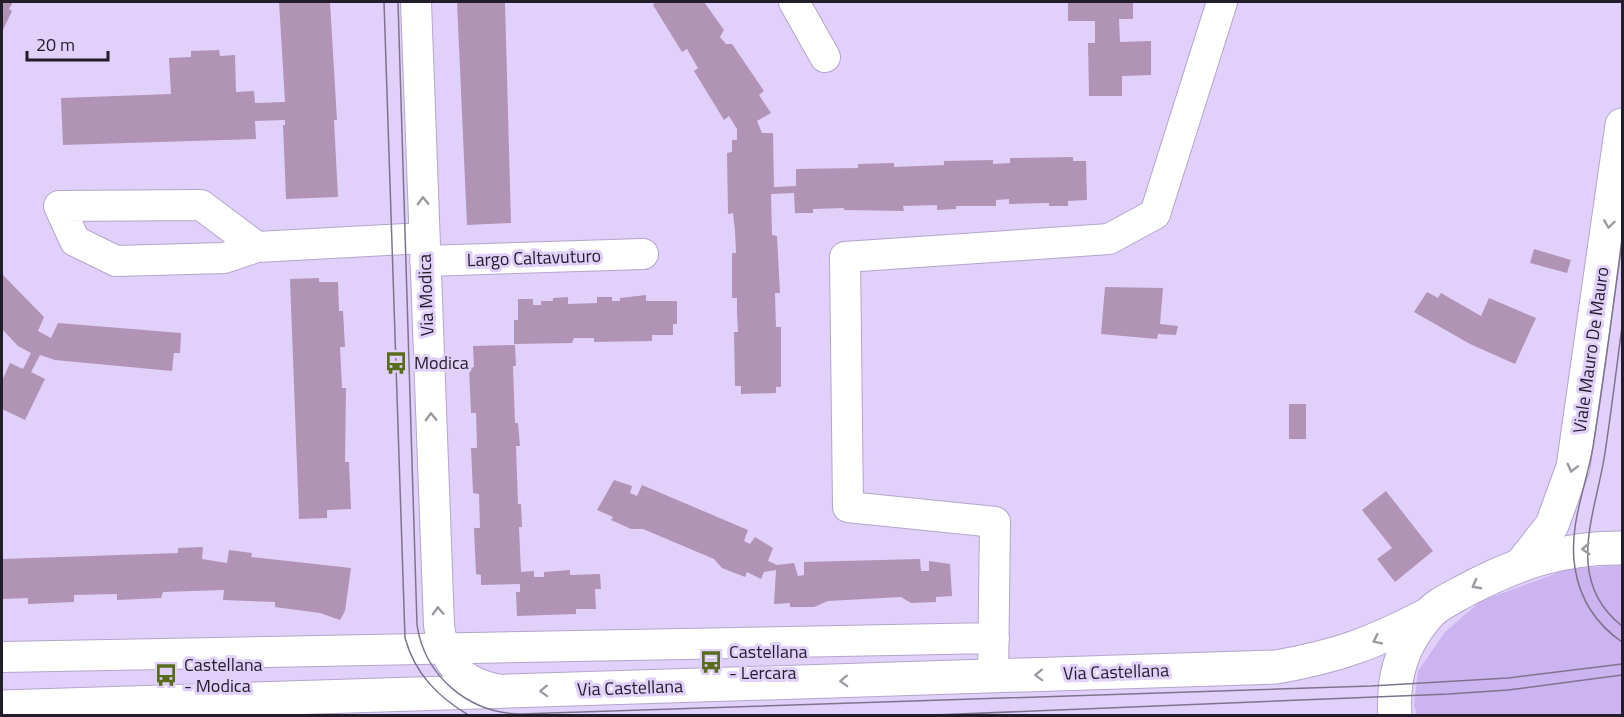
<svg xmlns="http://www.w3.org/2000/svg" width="1624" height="717" font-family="'Titillium Web',sans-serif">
	<rect width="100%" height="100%" fill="#e1d1fa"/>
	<path fill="#ccb4f0" d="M1622 565V715H1417L1414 705 1418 671 1445 632 1481 601 1568 569Z"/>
	<path fill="#b193b5" d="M2 2H13L9 9 12 11 2 32Z
		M279 2H330L337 120H334L338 197 286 199 283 125H285V120L255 121 256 139 63 145 61 98 171 94 169 58 191 57V51L219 50 220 56 235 55 236 92 254 91 255 103 285 102Z
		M457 2H505L511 223 467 225Z
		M655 2H704L724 30 720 37 726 44H732L764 91 759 95 771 113 757 121 762 133H773L774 187 796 186V169L858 168V164L894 163V167L944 165V161L993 160V164L1010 163V158L1073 157V161H1086L1087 200 1068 201V206H1049V203L1009 204V199L996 200V206H956V209L937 210V205L903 206 904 211 844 210V208L813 209V213H795L794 193 771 194 772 235 777 236 780 293H775L776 327H781V387H776V393L741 394V386H735L734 332H738L737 313V298H732V253H736L735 231 733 213 728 214 727 153 732 152V140H737V129L729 116 724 120 694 71 698 68 687 49 682 52 653 5Z
		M1068 2H1133V19H1119L1120 42 1151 41V75L1122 76V96H1089L1088 43H1095V21H1068Z
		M1534 249 1571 260 1567 273 1530 263Z
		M2 274 44 317 38 331 51 338 58 323 181 333 180 353H174L172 371 55 360 40 355 31 372 45 379 25 420 2 409V381L10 363 23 369 31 353 18 346 2 329Z
		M319 278V282H338L339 311H343L345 347H340L342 388H346L345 462H349L351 509 327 510V518L299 519 290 279Z
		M1105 287 1163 288 1160 324 1178 326 1176 335 1158 334 1157 339 1101 334Z
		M1427 292 1438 298 1441 293 1481 316 1489 298 1536 318 1515 364 1470 344 1414 312Z
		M646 295V301H677V324H673V335H652V341L594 342V338H574L572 343 514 344V320H518V299H533V305H541V301H553V298L568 297V304L597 303V297H612V301H620V298Z
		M515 345 516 366H513L515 423H518L520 446H516L518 504H521L522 527H519L521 572 534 571V577H544V572L570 570V575L600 574 601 589H595L596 609H576V614L517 616 516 592H520V584L481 585V575L476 574 474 528H480L479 494 473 493 471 448H477L476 413H471L469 369 474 367 473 346Z
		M1289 404H1306V439H1289Z
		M614 480 632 486 630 493 637 496 642 485 748 530 744 541 750 544 755 537 773 548 768 561 777 565 794 563 798 576 804 575V562L920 559 921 571H929V561L950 564 952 596 936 597V602L911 603 901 597 828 601 814 607H790V603L774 604 776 570 764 572 761 579 747 572 745 577 722 568 714 559 643 529H631L611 520 613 517 597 510Z
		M1386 491 1433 551 1395 582 1377 559 1392 548 1362 510Z
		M203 547 202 559 227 563 229 550 252 553 251 557 351 568 345 611 340 620 320 613 275 607V602L223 600 224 590 163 592 161 598 117 600V594L74 595V602L28 604V598L2 599V559L178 553V548Z"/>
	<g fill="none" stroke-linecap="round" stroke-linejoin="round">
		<g stroke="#b4a5cc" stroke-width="32">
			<path id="street" d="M416 2 439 625C444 665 461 682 500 690
				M794 2 825 57
				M257 247 224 258 116 261 75 241 59 206 201 205 257 247 424 238
				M425 261 643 254
				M2 657 994 638
				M993 676 995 522 848 507 845 257 1109 239 1155 214 1222 2"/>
		</g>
		<g stroke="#b4a5cc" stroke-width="35">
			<path id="secondary" d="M1523 562 1552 525 1573 467 1622 125
				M2 707 1276 667C1339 656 1373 643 1429 614
				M1395 716C1392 678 1402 644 1428 615 1437 604 1454 597 1466 590 1517 563 1564 547 1622 548"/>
		</g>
		<use href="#street" stroke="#fff" stroke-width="30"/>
		<use href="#secondary" stroke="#fff" stroke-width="33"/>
		<path stroke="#7e738f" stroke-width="1.5" d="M384 2 405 638C415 674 438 697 470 716
			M398 2 417 625C425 677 469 713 520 714L1371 686 1508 678 1622 664
			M1622 239C1613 309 1604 378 1593 447 1586 487 1568 527 1575 568 1580 600 1596 624 1622 642
			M1622 327C1616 371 1611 415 1604 459 1594 517 1565 581 1622 626
			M911 716 1449 694 1508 690 1622 675"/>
	</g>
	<defs><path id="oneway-chevron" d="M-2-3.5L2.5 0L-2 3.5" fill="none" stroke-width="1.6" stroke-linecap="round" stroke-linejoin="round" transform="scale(1.5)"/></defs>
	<g stroke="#9c99a0">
		<use href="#oneway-chevron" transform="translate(423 201) rotate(-92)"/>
		<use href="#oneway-chevron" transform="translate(1609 224) rotate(98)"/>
		<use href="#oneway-chevron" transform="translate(431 417) rotate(-92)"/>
		<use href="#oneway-chevron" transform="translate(1572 468) rotate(104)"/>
		<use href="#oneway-chevron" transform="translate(1586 549) rotate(176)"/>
		<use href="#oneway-chevron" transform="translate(1476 585) rotate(152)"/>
		<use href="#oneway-chevron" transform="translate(438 611) rotate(-92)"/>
		<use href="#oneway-chevron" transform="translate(1377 640) rotate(154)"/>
		<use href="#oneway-chevron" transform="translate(1039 675) rotate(178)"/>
		<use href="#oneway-chevron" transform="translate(844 681) rotate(178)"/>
		<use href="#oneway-chevron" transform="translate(544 691) rotate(178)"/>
	</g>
	<defs>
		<g id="bus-bare" transform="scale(1.8)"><path d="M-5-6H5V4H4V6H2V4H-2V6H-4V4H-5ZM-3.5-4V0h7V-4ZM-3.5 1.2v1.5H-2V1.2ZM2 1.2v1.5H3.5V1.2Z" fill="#586c1b" stroke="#e1d1fa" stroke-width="2.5" paint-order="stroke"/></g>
	</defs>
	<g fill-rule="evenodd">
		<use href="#bus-bare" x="396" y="363"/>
		<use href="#bus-bare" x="711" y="662"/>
		<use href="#bus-bare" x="166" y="675"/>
	</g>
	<g text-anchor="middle" stroke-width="6" stroke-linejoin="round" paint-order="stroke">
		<g font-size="18" fill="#221c2b" stroke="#e1d1fa">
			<text transform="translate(534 258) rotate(-2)" y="6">Largo Caltavuturo</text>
			<text transform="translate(426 295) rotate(-92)" y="6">Via Modica</text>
			<text transform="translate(1591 350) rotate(-82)" y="6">Viale Mauro De Mauro</text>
			<text transform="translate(1116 672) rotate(-2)" y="6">Via Castellana</text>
			<text transform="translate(630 688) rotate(-2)" y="6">Via Castellana</text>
		</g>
		<g font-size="18" fill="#221c2b" stroke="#e1d1fa" text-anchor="start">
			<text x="414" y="369">Modica</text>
			<text x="729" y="658">Castellana<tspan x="729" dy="21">- Lercara</tspan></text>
			<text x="184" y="671">Castellana<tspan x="184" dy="21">- Modica</tspan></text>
		</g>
	</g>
	<rect width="1624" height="717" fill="none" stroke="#221c2b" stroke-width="6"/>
	<path d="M27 51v9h81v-9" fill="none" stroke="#221c2b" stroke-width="3"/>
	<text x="36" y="51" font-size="18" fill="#221c2b" stroke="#e1d1fa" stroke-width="4.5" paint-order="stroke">20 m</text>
</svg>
